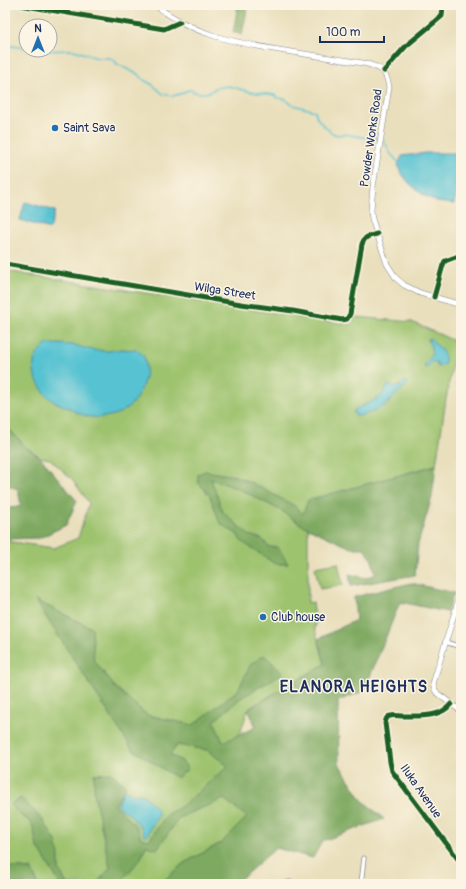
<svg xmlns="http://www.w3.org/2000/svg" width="466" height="889" font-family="Pangolin,sans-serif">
	<rect width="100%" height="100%" fill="#fcf5e5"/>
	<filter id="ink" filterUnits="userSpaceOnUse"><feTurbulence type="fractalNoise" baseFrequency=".025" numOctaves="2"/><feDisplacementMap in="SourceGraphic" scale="8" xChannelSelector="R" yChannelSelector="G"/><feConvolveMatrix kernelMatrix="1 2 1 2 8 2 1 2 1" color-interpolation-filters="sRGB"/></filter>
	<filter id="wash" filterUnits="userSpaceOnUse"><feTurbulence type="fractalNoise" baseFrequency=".012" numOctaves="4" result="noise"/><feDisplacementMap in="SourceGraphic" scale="16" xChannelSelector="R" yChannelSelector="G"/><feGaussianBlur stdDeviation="0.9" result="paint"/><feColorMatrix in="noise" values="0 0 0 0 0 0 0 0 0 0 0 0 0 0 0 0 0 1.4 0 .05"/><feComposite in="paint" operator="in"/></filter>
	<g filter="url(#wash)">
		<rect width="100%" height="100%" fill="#e9dfbc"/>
		<path fill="#9ec36e" stroke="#5c7966" d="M5 271 351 325 356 317 412 322 461 344V349L453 363 446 399 436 465 308 501V603L313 602 316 626H314L325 664 248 709 240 734 287 777 221 843 184 863 160 884H38L31 869 10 867 5 857V541L54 548 78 538 89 503 72 479 50 459 40 457 26 447 5 425Z
			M338 563 343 585 320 589 315 567Z"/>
		<path fill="#7ea961" stroke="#4c6c60" d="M238 5H248L242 35 233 32Z
			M5 425 26 447 40 457 77 501 66 525 40 538 5 539V509L21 506 18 489 9 486 5 476Z
			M436 465 432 497 418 544 415 575 351 586 349 574 366 578 376 574 371 558 364 548H351L302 525 280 510 241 490 211 479 223 512 249 535 262 539 269 547H278L288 564H275L241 541 237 534 222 525 219 521 210 496 198 482V474L205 471 235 476 252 483 295 506 303 514 308 500Z
			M411 583 454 593 447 612 400 602 364 691 338 701 339 764 362 800 384 819 322 841 313 858 276 848 235 884H160L184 863 221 843 247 817 224 799 187 814 179 818 157 849 146 846 141 858 119 884H96L110 868 94 793V774L111 773 126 786 115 805 136 826 141 838 149 840 167 814 182 806 228 766 207 750 177 745 170 755 182 761 188 769 177 778 132 749 35 600 92 628 94 660 114 686 147 715 193 725 238 690 251 664 264 655 283 673 241 698 214 721 223 742 256 727 248 709 325 664 318 639 356 620 354 597Z
			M21 798 42 819 56 841 59 856V870L67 884H60L37 846 32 823 20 815 10 805Z
			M5 857 10 867 31 869 38 884H5Z"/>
		<path fill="#57c2d2" stroke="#397898" d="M426 153H461V169L454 204 437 202 422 194 410 184 402 174 398 165 402 156Z
			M25 202 55 211 50 229 20 220Z
			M430 338C437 347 449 353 444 365L438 367 436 362C431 360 430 365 427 368L424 367C426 363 427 362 430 358 434 353 430 345 428 339Z
			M48 344H58L74 345 93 350 108 351 122 349 138 350C140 352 143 355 144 357 147 365 146 377 143 384 136 402 128 412 110 416 104 417 97 418 91 417 83 416 76 412 69 408 63 405 57 404 52 400 47 397 43 391 40 386 30 370 31 355 48 344Z
			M405 381 407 382V385C401 389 398 393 393 398 383 409 370 414 357 416L354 414V410L356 409C367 403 384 399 387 386L388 385C391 385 393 387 396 387 400 387 402 383 405 381Z
			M124 790 133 795 141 794 145 796 157 809 158 814 157 818 151 827 147 836H144L142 829 133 818 129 814 119 807 118 804Z"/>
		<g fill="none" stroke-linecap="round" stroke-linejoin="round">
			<path stroke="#57c2d2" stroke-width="1.5" d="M5 47 12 46 26 48
				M33 50 38 51 74 50 97 58H110L114 60 117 64 139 75 144 80 153 85 163 94 173 96 183 93 188 90H191L194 92 199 93H206L212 91 215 88 228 86 251 92 275 95 277 98 285 99 293 105 315 111 317 118 323 125 332 133 337 135 344 134 368 138H375L383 140 385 142 390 153 399 163
				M459 179H461"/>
		</g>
	</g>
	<g filter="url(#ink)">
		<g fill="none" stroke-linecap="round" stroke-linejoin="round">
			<g stroke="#82878d" stroke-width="5">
				<path id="street" d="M20 5 164 29 173 25 180 22
					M384 71 406 46 442 16 443 5
					M5 264 241 304 293 311 342 320 347 319 350 314 362 244C365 236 369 236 377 234
					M434 297 443 265 445 261 461 255
					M445 642 461 647
					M451 704C440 718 419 716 403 716 399 716 394 715 391 716 387 716 386 719 385 723L390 762 392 771 461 863
					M284 884C288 881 294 882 299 884
					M361 884 364 858"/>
			</g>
			<g stroke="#82878d" stroke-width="6">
				<path id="secondary" d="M155 5C194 35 232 42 279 50 307 54 335 59 363 63 380 67 386 69 389 87L373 187 371 210 372 219 387 264 396 278 404 285 420 293 461 305
					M461 594 459 598 435 677 433 684 435 690 438 694 461 711"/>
			</g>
			<use href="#street" stroke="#fff" stroke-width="3.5"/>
			<use href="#secondary" stroke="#fff" stroke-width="5"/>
			<g stroke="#fcf5e5" stroke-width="8">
				<path id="cycleway" d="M20 5 164 29 173 25 180 22
					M384 71 406 46 442 16 443 5
					M5 264 241 304 293 311 342 320 347 319 350 314 362 244C365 236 369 236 377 234
					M434 297 443 265 445 261 461 255
					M451 704C440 718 419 716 403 716 399 716 394 715 391 716 387 716 386 719 385 723L390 762 392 771 461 863"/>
			</g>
			<use href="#cycleway" stroke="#1b5e20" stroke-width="5"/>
		</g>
	</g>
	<g fill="#1f6fb2" stroke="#fcf5e5" stroke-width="1.5">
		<circle cx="55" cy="128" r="4"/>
		<circle cx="263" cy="617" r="4"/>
	</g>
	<g text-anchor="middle" stroke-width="3" stroke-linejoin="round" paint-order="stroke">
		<g font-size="12" fill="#1b2f5e" stroke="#fcf5e5" text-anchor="start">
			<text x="63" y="132">Saint Sava</text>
			<text x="271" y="621">Club house</text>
		</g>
		<g font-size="12" fill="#1b2f5e" stroke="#fcf5e5">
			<text transform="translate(371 138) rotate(-82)" y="4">Powder Works Road</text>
			<text transform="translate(225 291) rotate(9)" y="4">Wilga Street</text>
			<text transform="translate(421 791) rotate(55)" y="4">Iluka Avenue</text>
		</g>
		<g font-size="16" font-weight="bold" letter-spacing="1" fill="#1b2f5e" stroke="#fcf5e5">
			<text x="354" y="692">ELANORA HEIGHTS</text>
		</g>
	</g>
	<rect width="466" height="889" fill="none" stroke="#fcf5e5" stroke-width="20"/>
	<g transform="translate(38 38)"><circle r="19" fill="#fcf5e5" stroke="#a2a6af"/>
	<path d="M0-3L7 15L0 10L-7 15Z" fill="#1f6fb2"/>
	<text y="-6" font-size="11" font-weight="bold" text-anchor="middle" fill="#1b2f5e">N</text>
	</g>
	<path d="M320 36v6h64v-6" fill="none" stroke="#1b2f5e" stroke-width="2"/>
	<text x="326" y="36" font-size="12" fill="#1b2f5e" stroke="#fcf5e5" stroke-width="3" paint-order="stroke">100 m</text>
</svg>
